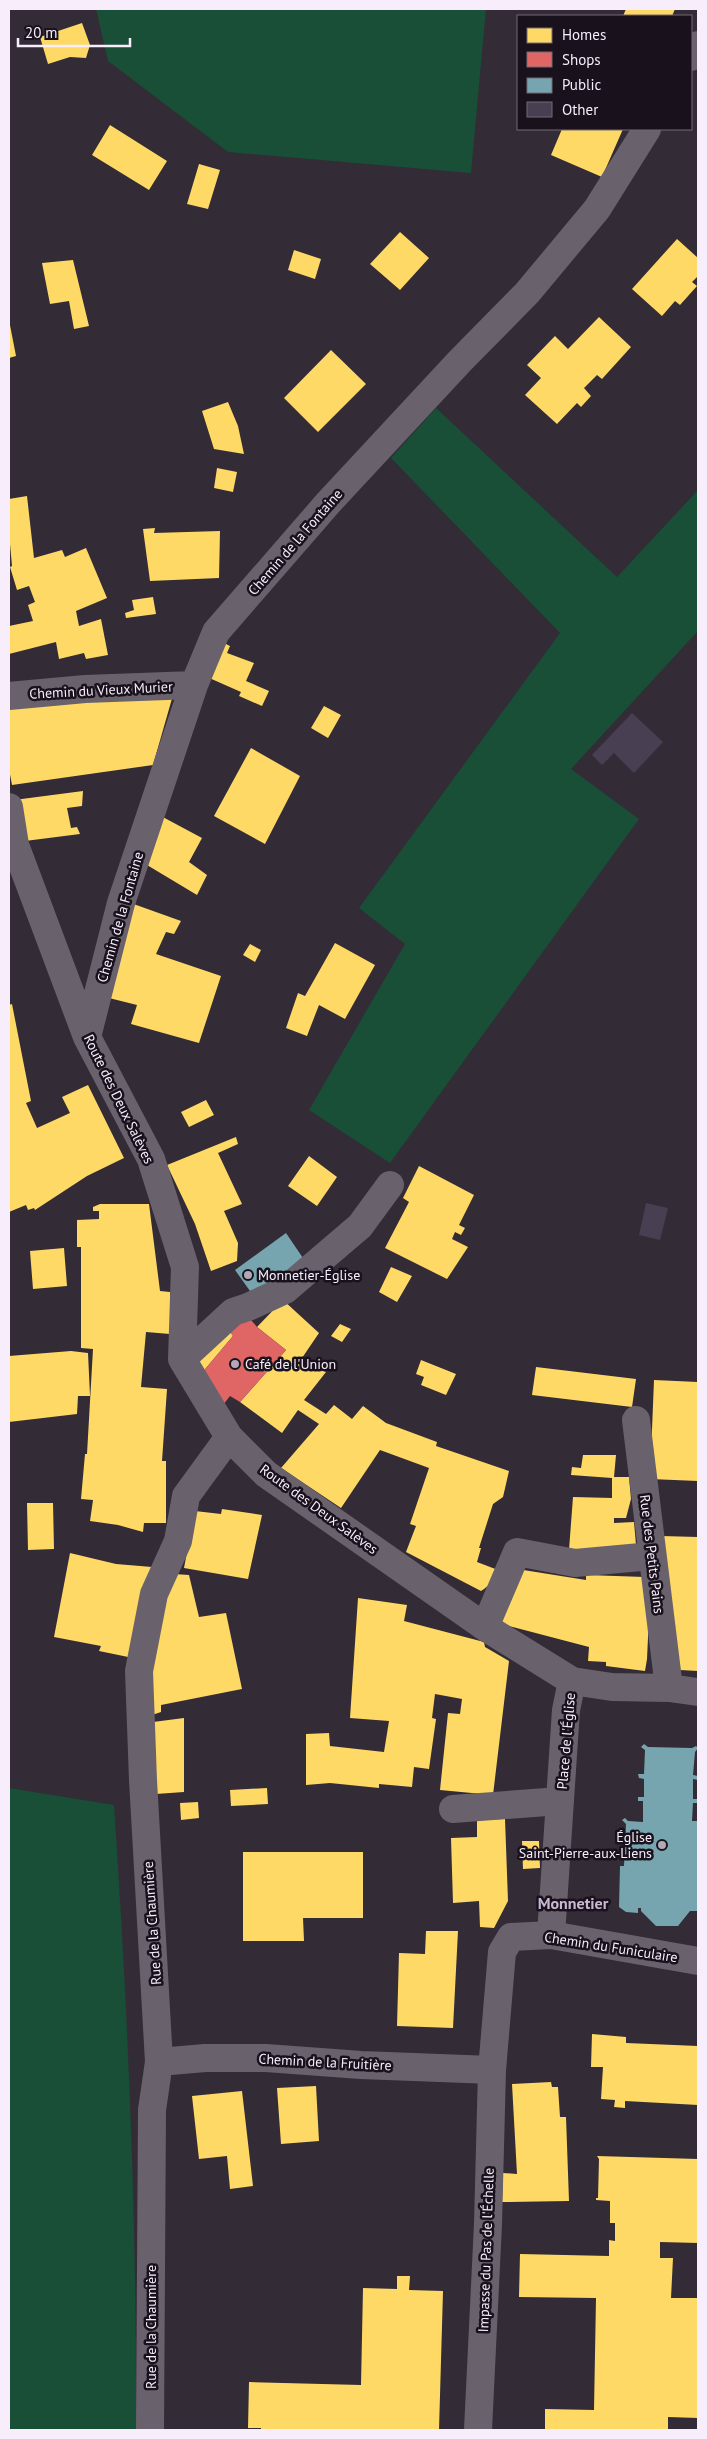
<svg xmlns="http://www.w3.org/2000/svg" width="707" height="2439" font-family="'PT Sans',sans-serif">
	<rect width="100%" height="100%" fill="#332b36"/>
	<path fill="#194e37" d="M96 9H486L471 173 228 152 108 61Z
		M436 408 617 577 698 490V631L571 769 639 819 390 1163 309 1110 405 944 359 908 560 633 391 458Z
		M9 1788 114 1805C128 2013 137 2221 136 2430H9Z"/>
	<path fill="#ffd966" d="M626 9H675L672 16H623Z
		M82 23 90 45 86 58 70 57 48 64 40 37Z
		M110 125 167 161 149 190 92 155Z
		M562 129H623L602 177 551 155Z
		M199 164 220 170 208 209 187 204Z
		M400 232 429 258 400 290 370 264Z
		M677 239 698 258V276L692 282 697 286 680 305 675 301 662 316 632 289Z
		M294 250 321 259 315 279 288 270Z
		M73 260 89 326 74 329 69 301 50 304 42 263Z
		M599 317 631 347 602 379 597 375 584 388 591 396 581 407 577 403 557 424 525 395 541 378 527 365 555 336 568 349Z
		M9 320 16 356 9 358Z
		M331 350 366 384 318 432 284 398Z
		M228 402 238 426 244 454 214 449 202 411Z
		M217 468 237 472 233 492 214 488Z
		M27 496 34 558 62 550 65 557 86 548 107 598 76 611 79 626 101 619 108 655 86 659 84 653 59 659 56 642 9 654V626L33 621 28 605 35 602 29 586 17 590 10 567 12 566 9 533V499Z
		M155 528 154 533 220 531 219 578 150 581 143 529Z
		M153 597 156 614 126 618 125 613 134 610 132 600Z
		M224 643 230 646 227 653 254 663 246 681 269 691 262 706 239 696 241 692 207 677Z
		M173 695 153 765 12 785 9 769V708Z
		M324 706 341 715 328 738 311 728Z
		M251 748 300 776 265 844 214 816Z
		M83 791 82 806 67 808 71 828 77 827 80 834 25 841 14 800Z
		M159 815 202 838 189 862 207 875 197 895 142 862Z
		M128 902 181 921 174 934 166 932 156 954 221 976 199 1043 131 1024 137 1005 109 998Z
		M335 943 375 965 345 1019 319 1005 307 1036 286 1028 298 993 305 996Z
		M250 944 261 950 255 962 243 955Z
		M12 1004 31 1101 26 1103 37 1128 70 1113 62 1097 88 1085 124 1158 87 1176 35 1210 34 1208 28 1210 26 1205 9 1212V1005Z
		M206 1100 214 1115 189 1127 181 1112Z
		M236 1137 238 1144 218 1153 242 1204 224 1211 238 1243 237 1261 211 1271 195 1224 167 1165Z
		M309 1156 337 1177 317 1206 288 1186Z
		M419 1166 474 1195 459 1225 465 1228 461 1235 455 1232 452 1239 468 1247 447 1279 385 1248 409 1202 403 1198Z
		M100 1204H149L160 1291 170 1292V1334L146 1332 141 1387 167 1389 162 1461H166V1523H144L143 1532 118 1525 90 1521 93 1500 81 1499 85 1454H87L93 1349 81 1348V1247H77V1220L99 1219V1211H93V1207Z
		M64 1248 67 1286 33 1289 30 1251Z
		M391 1267 412 1276 397 1302 379 1292Z
		M283 1300 319 1333 302 1358 326 1372 304 1400 326 1414 334 1405 352 1419 363 1406 386 1423 437 1442 436 1446 509 1471 503 1497 493 1504 479 1548H481L477 1562 498 1570 490 1584 484 1589 481 1591 406 1552 416 1526 410 1524 429 1468 380 1450 341 1508 281 1468 319 1424 298 1410 282 1433 240 1402 286 1350 257 1327Z
		M340 1324 351 1329 342 1342 331 1336Z
		M228 1328 233 1336 201 1374 199 1362Z
		M71 1351 88 1353 90 1396H78L77 1414 9 1422V1356Z
		M421 1360 456 1374 446 1395 421 1385 424 1377 416 1374Z
		M536 1367 636 1379 632 1407 532 1395Z
		M654 1380 698 1382V1481L650 1479Z
		M583 1455H616L614 1477H629L631 1499 626 1518H614V1523L634 1522 636 1545 569 1550 573 1497 612 1498V1478L571 1475 572 1467 581 1468Z
		M27 1503H53L54 1549 28 1550Z
		M222 1509 262 1515 248 1579 184 1568 195 1511 221 1514Z
		M661 1536 698 1537V1671L680 1670Z
		M70 1553 116 1564 152 1567 133 1658 99 1651 101 1646 54 1637Z
		M517 1569 586 1580V1575L645 1577 649 1616 647 1659 645 1671 606 1666V1662L588 1661 589 1647 501 1624Z
		M174 1574 189 1575 199 1617 226 1613 242 1689 161 1705V1712L152 1715 151 1644 154 1626Z
		M358 1598 407 1605 404 1621 484 1642 485 1647 509 1661 493 1795 440 1790 448 1713 460 1714 462 1699 435 1694 432 1718 436 1719 429 1769 414 1767 412 1787 379 1784V1788L330 1783 306 1785V1734L329 1733 330 1746 384 1752 389 1721 350 1718Z
		M184 1718V1792L156 1794 153 1722Z
		M267 1788 268 1804 231 1806 230 1790Z
		M198 1802 199 1818 181 1820 180 1803Z
		M505 1819 508 1901 494 1928 480 1927 479 1901 453 1903 451 1838 477 1837V1820Z
		M522 1841H539L540 1868 523 1869Z
		M243 1852H363V1918H303L304 1941H243Z
		M426 1931H458L453 2028 397 2026 399 1953 425 1954Z
		M592 2034 626 2037V2043L698 2046V2105L625 2101V2108L614 2107 615 2100 601 2099 603 2067H591Z
		M551 2082 552 2087H558L560 2117H566L569 2201 502 2202 503 2173 517 2174 512 2084Z
		M316 2086 319 2141 281 2144 277 2088Z
		M242 2091 253 2186 230 2189 227 2156 199 2159 192 2096Z
		M597 2156 698 2159V2243L660 2242V2258H673L671 2298H698V2418L668 2417V2430H545V2409L594 2410 596 2298 519 2297 520 2254 609 2256V2240L615 2241V2223H610V2201L596 2200V2198H598L599 2159Z
		M397 2276H410L409 2290 443 2291 439 2430H261V2428H248L249 2382 361 2385 363 2288 397 2289Z"/>
	<path fill="#e06666" d="M245 1313 257 1327 286 1350 240 1402 230 1396 223 1405 201 1374 233 1336 228 1328Z"/>
	<path fill="#76a5af" d="M286 1233 305 1261 255 1298 235 1270Z
		M644 1744 648 1747 692 1748 696 1746 698 1748 695 1752 693 1775 698 1776V1780L693 1779V1799H698V1803H693L692 1821H698V1911H690L678 1926H656L641 1911V1908H638V1913L626 1912 619 1907 620 1866H624L626 1824 622 1820 625 1818 628 1821 643 1822V1801H638V1797H644V1779L639 1778 638 1774H644L645 1750 641 1747Z"/>
	<path fill="#483f52" d="M632 713 663 742 634 773 614 753 602 765 592 755Z
		M646 1203 668 1208 660 1240 639 1235Z"/>
	<g fill="none" stroke-linecap="round" stroke-linejoin="round">
		<path stroke="#69626c" stroke-width="28" d="M691 57 698 45
			M9 696 85 689 194 685
			M9 807 15 845 87 1037 151 1159 185 1267 182 1359 229 1437 266 1474 485 1627 572 1681 612 1687 669 1688 698 1692
			M87 1037 121 903 194 685 216 632 328 503 460 361 527 293 597 209 647 129
			M182 1359 233 1312 248 1307 285 1290 360 1226 390 1185
			M636 1420 669 1688
			M485 1627 517 1552 575 1563 652 1556
			M453 1809 560 1801
			M551 1935 566 1710 572 1681
			M159 2062 205 2058H266L361 2065 492 2070
			M150 2430 152 2110 159 2062 143 1780 139 1671 154 1594 178 1541 186 1496 229 1437
			M478 2430 488 2224 492 2070 502 1952 511 1937 551 1935 698 1961"/>
	</g>
	<g fill="#b2a9b6" stroke="#19121c" stroke-width="2">
		<circle cx="248" cy="1275" r="5"/>
		<circle cx="235" cy="1364" r="5"/>
		<circle cx="662" cy="1845" r="5"/>
	</g>
	<g text-anchor="middle" stroke-width="5" stroke-linejoin="round" paint-order="stroke">
		<g font-size="14" fill="#f7edfb" stroke="#19121c">
			<text transform="translate(295 542) rotate(-49)" y="5">Chemin de la Fontaine</text>
			<text transform="translate(101 690) rotate(-3)" y="5">Chemin du Vieux Murier</text>
			<text transform="translate(120 917) rotate(-74)" y="5">Chemin de la Fontaine</text>
			<text transform="translate(119 1099) rotate(64)" y="5">Route des Deux Salèves</text>
			<text transform="translate(319 1509) rotate(36)" y="5">Route des Deux Salèves</text>
			<text transform="translate(652 1554) rotate(83)" y="5">Rue des Petits Pains</text>
			<text transform="translate(566 1741) rotate(-85)" y="5">Place de l'Église</text>
			<text transform="translate(152 1923) rotate(-94)" y="5">Rue de la Chaumière</text>
			<text transform="translate(611 1947) rotate(9)" y="5">Chemin du Funiculaire</text>
			<text transform="translate(325 2062) rotate(3)" y="5">Chemin de la Fruitière</text>
			<text transform="translate(486 2250) rotate(-88)" y="5">Impasse du Pas de l'Échelle</text>
			<text transform="translate(151 2327) rotate(-90)" y="5">Rue de la Chaumière</text>
		</g>
		<g font-size="14" fill="#f7edfb" stroke="#19121c" text-anchor="start">
			<text x="258" y="1280">Monnetier-Église</text>
			<text x="245" y="1369">Café de l'Union</text>
			<text x="652" y="1842" text-anchor="end">Église<tspan x="652" dy="16">Saint-Pierre-aux-Liens</tspan></text>
		</g>
		<g font-size="16" font-weight="bold" fill="#cab7d2" stroke="#19121c">
			<text x="573" y="1909">Monnetier</text>
		</g>
	</g>
	<rect width="707" height="2439" fill="none" stroke="#f7edfb" stroke-width="20"/>
	<rect x="517" y="15" width="175" height="115" fill="#19121c" stroke="#726a75"/>
	<rect x="527" y="28" width="25" height="15" fill="#ffd966" stroke="#726a75"/>
	<text x="562" y="40" font-size="15" fill="#f7edfb">Homes</text>
	<rect x="527" y="52" width="25" height="15" fill="#e06666" stroke="#726a75"/>
	<text x="562" y="65" font-size="15" fill="#f7edfb">Shops</text>
	<rect x="527" y="78" width="25" height="15" fill="#76a5af" stroke="#726a75"/>
	<text x="562" y="90" font-size="15" fill="#f7edfb">Public</text>
	<rect x="527" y="102" width="25" height="15" fill="#483f52" stroke="#726a75"/>
	<text x="562" y="115" font-size="15" fill="#f7edfb">Other</text>
	<path d="M18 38v8h112v-8" fill="none" stroke="#f7edfb" stroke-width="2.5"/>
	<text x="25" y="38" font-size="15" fill="#f7edfb" stroke="#19121c" stroke-width="4" paint-order="stroke">20 m</text>
</svg>
